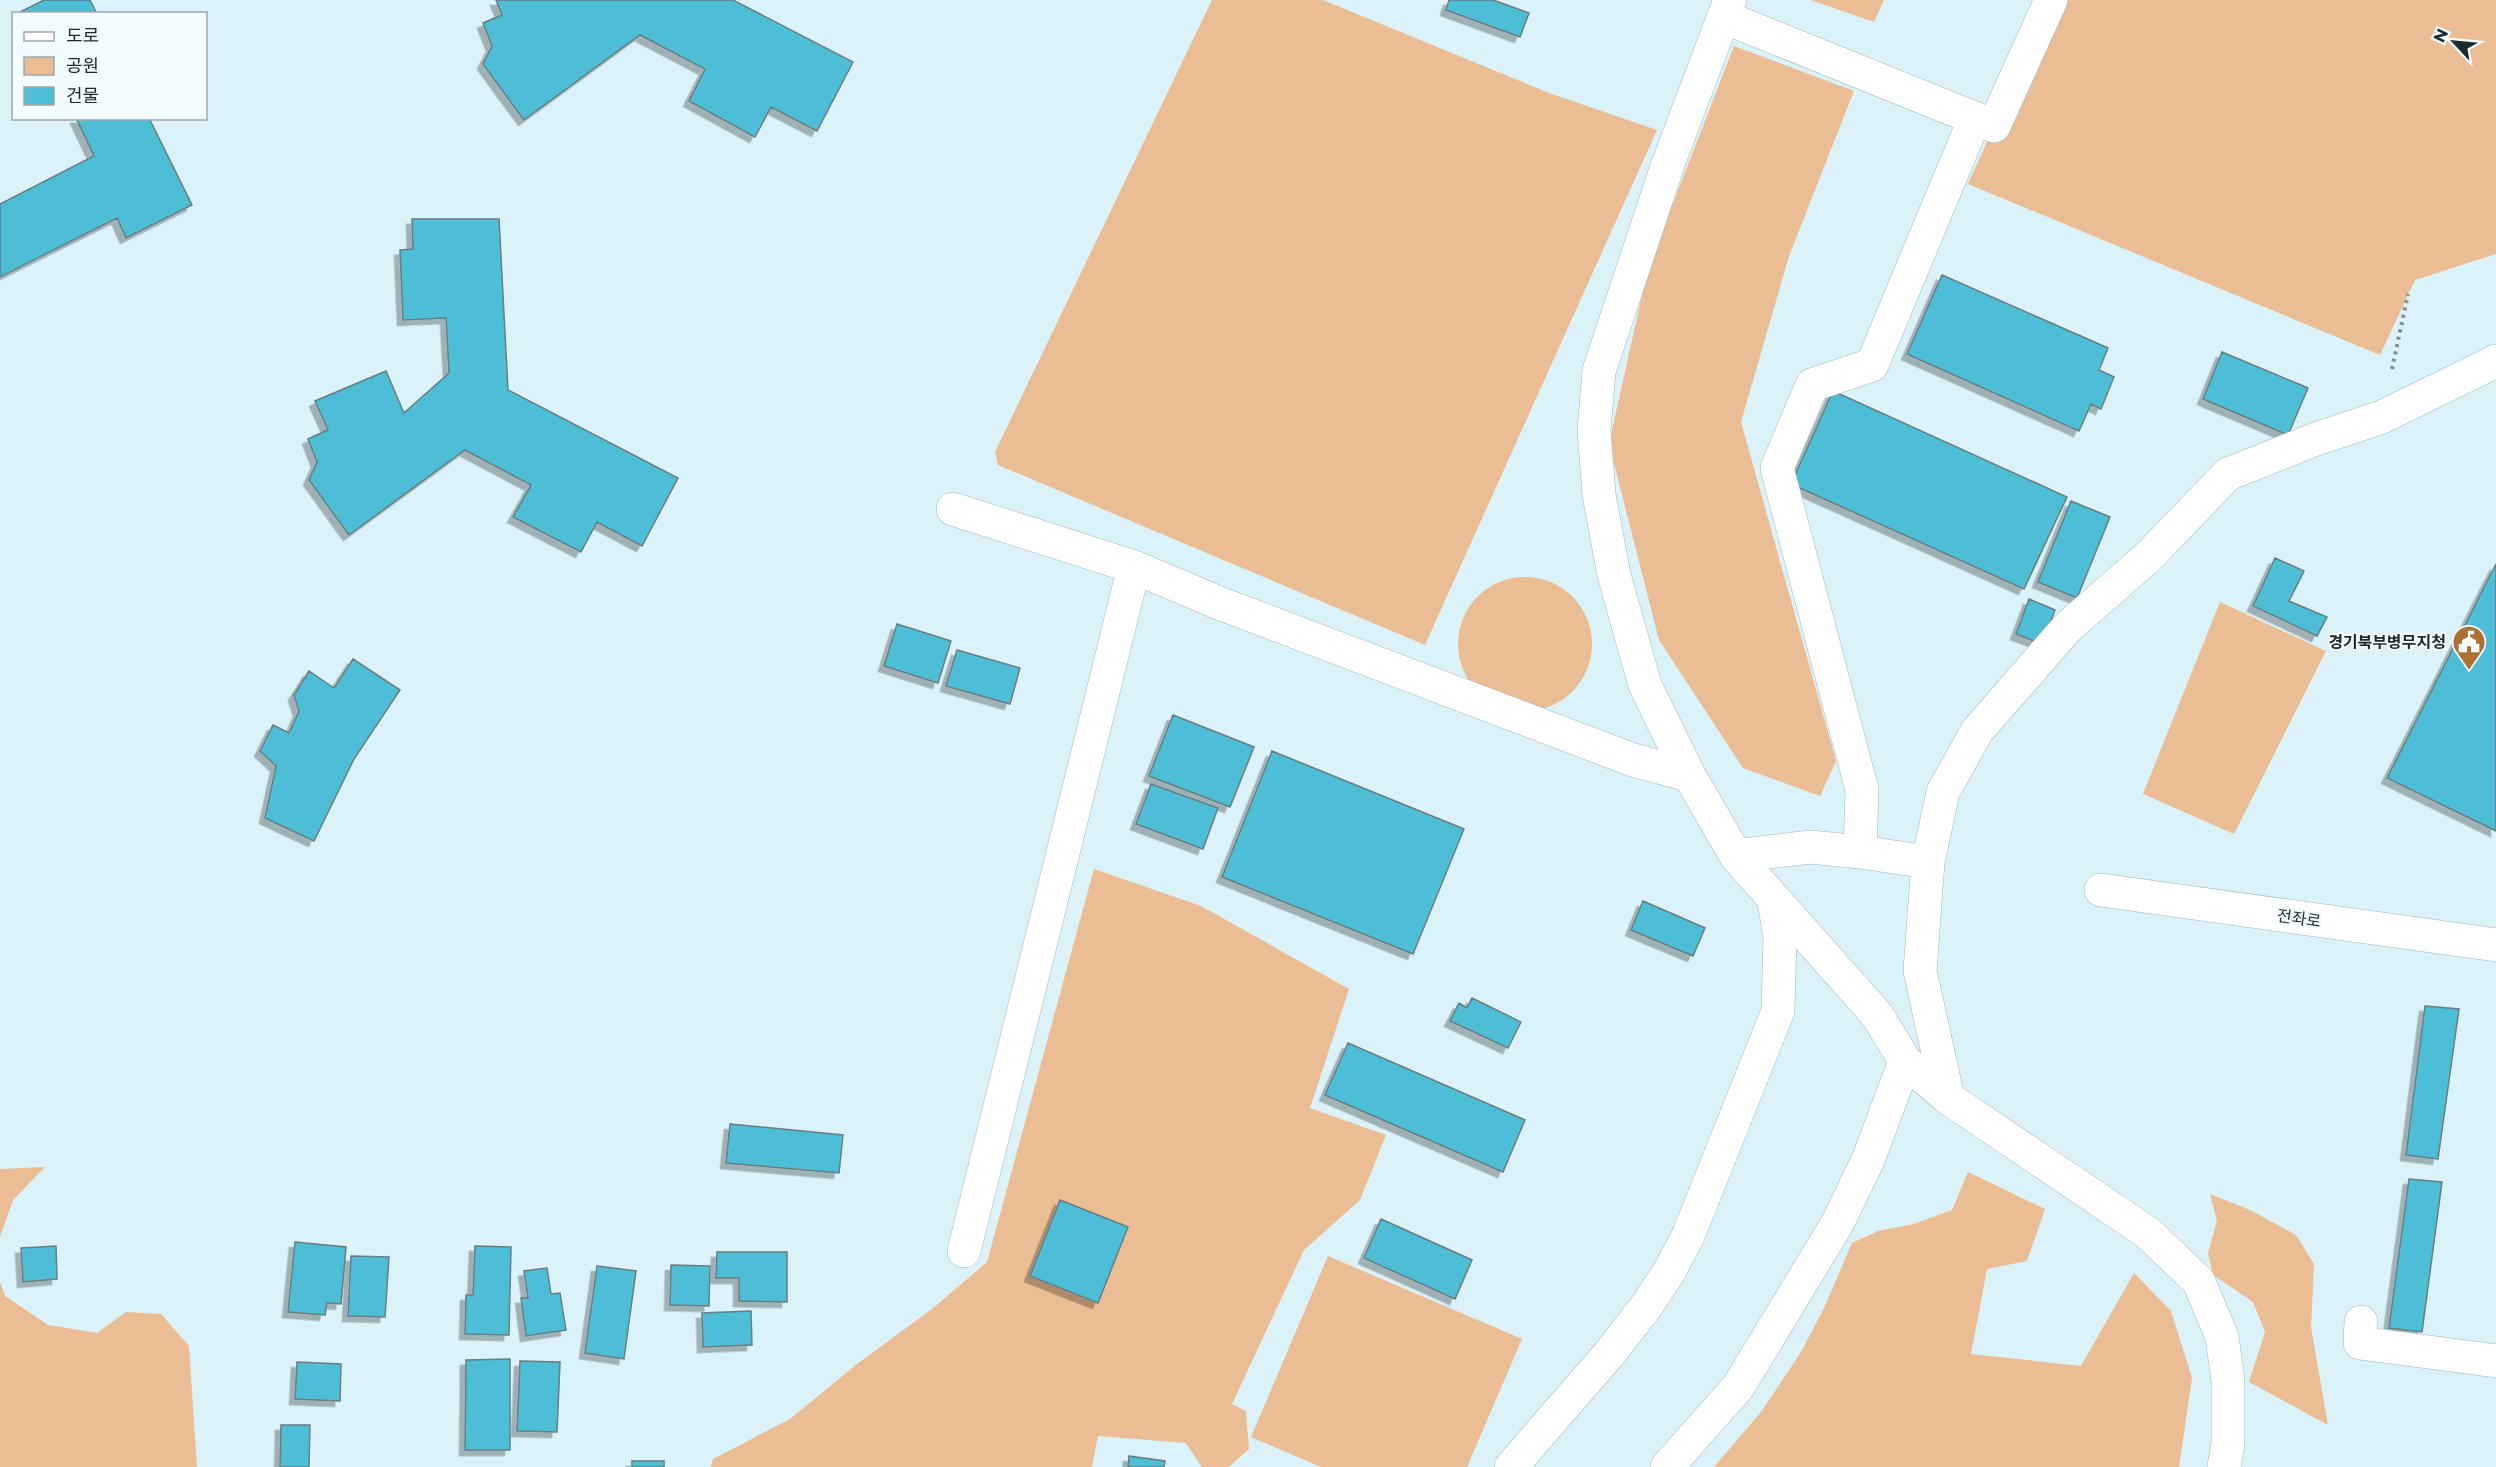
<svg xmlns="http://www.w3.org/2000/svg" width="2496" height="1467" font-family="Montserrat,'Noto Sans KR',sans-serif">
	<defs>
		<filter id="shadow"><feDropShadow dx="-5.5" dy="5.5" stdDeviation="0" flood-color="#0004"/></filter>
	</defs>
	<rect width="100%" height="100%" fill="#daf2f8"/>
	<path fill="#ebbd95" d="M1212 0H1323L1549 93 1657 130 1425 645 998 465 995 452Z
		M1811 0H1884L1874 22Z
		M2051 0H2496V254L2415 280 2380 355 1968 184Z
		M1734 46 1854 91 1789 256 1741 422 1836 761 1820 796 1743 768 1659 640 1609 444 1648 268Z
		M1458 644a67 67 0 1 1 134 0a67 67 0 1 1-134 0Z
		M2220 602 2326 651 2234 834 2143 794Z
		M1094 869 1201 906 1349 989 1310 1108 1386 1135 1360 1200 1304 1250 1232 1404 1246 1411 1249 1449 1229 1467H1202L1186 1443 1098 1436 1092 1467H711L713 1459 790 1419 857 1364 932 1309 987 1262Z
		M45 1167 13 1200 0 1237V1169Z
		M1968 1172 2045 1209 2027 1261 1987 1269 1971 1354 2081 1366 2134 1273 2171 1311 2192 1378 2179 1467H1714L1761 1412 1801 1352 1824 1308 1852 1243 1878 1231 1914 1224 1952 1210Z
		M2210 1194 2250 1210 2296 1235 2314 1264 2311 1327 2328 1425 2249 1382 2265 1332 2253 1302 2213 1275 2208 1253 2217 1221Z
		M1328 1256 1522 1339 1467 1467H1321L1251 1437Z
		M0 1282 5 1296 48 1325 97 1333 126 1312 161 1314 189 1346 197 1467H0Z"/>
	<path fill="#4dbed5" stroke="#687e83" stroke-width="1.5" filter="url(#shadow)" d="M44 0H90L97 14H24L22 11Z
		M496 0H733L853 62 817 131 771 107 755 137 689 101 705 69 640 35 524 120 483 64 492 46 483 23 502 15Z
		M1449 0H1493L1529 13 1520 37 1446 10Z
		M76 118H149L192 205 126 238 117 218 0 277V204L94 156Z
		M412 219H499L508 390 678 478 642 546 597 522 581 552 513 517 531 485 465 450 349 535 309 480 317 462 308 439 328 430 315 401 386 371 404 413 449 373 446 318 403 320 400 250 413 249Z
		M1942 275 2108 348 2099 370 2114 377 2101 409 2091 404 2079 431 1907 354Z
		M2222 352 2308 388 2288 435 2203 399Z
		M1833 391 2067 497 2024 589 1791 484Z
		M2071 501 2110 517 2077 598 2038 582Z
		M2275 558 2304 571 2289 601 2327 617 2317 636 2253 606Z
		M2496 564V831L2387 778Z
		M2029 599 2055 610 2042 644 2016 634Z
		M897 624 951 641 938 683 884 666Z
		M957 650 1020 668 1010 704 946 686Z
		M353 659 400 690 354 759 314 841 265 818 276 766 260 751 273 725 289 733 299 711 294 695 309 671 334 688Z
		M1173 715 1254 747 1230 807 1149 776Z
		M1272 751 1464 829 1413 954 1222 877Z
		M1151 784 1218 808 1203 849 1136 824Z
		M1643 901 1705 928 1693 956 1631 930Z
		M1472 998 1521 1022 1508 1048 1450 1021 1459 1003 1467 1008Z
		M2425 1006 2459 1009 2438 1159 2406 1155Z
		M1348 1043 1525 1120 1503 1172 1325 1095Z
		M730 1124 843 1135 839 1173 726 1163Z
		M2409 1179 2442 1182 2422 1332 2389 1328Z
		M1060 1200 1128 1227 1098 1303 1030 1276Z
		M1381 1219 1472 1260 1455 1299 1364 1258Z
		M295 1242 346 1247 341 1304 327 1303 325 1315 288 1312Z
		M56 1246 57 1279 23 1282 21 1248Z
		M475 1246 511 1247 509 1335 465 1334 466 1295H473Z
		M717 1252H787V1302L739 1301V1278H716Z
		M351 1256 389 1257 385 1317 348 1316Z
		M671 1265 710 1266 709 1306 670 1305Z
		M597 1266 636 1271 624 1359 585 1353Z
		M547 1268 551 1294 560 1293 566 1330 526 1336 521 1298H528L524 1271Z
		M751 1311 752 1345 703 1347 702 1313Z
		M510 1359V1450H465L466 1360Z
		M520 1361 560 1362 557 1432 517 1431Z
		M297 1362 341 1364 340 1401 295 1399Z
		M281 1425H310L309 1467H280Z
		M1129 1456 1165 1461 1164 1467H1128Z
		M632 1461H664V1467H632Z"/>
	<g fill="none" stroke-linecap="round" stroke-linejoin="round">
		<g stroke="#a0b7bd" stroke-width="34">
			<path id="minor" d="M1730 0 1668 164 1599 371 1594 430 1599 495 1614 575 1645 685 1689 775 1736 856 1877 1015 1905 1061 1948 1098 2148 1233 2199 1282 2222 1337 2228 1380V1443L2224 1467
				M1724 17 1994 126 2051 0
				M953 509 1134 567 1219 603 1633 760 1689 775
				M1860 852 1862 790 1777 468 1812 385 1872 365 1975 118
				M1736 856 1810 847 1860 852 1928 862
				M2101 890 2496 945
				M1948 1098 1920 971 1928 862 1943 792 1977 731 2068 627 2148 557 2228 474 2316 439 2382 417 2496 361
				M964 1251 1134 567
				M2361 1322 2360 1343 2496 1361
				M1511 1467 1609 1354 1645 1308 1669 1272 1688 1236 1778 1011 1780 937 1774 901
				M1667 1467 1738 1387 1837 1224 1868 1160 1905 1061"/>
		</g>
		<path stroke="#7e8e92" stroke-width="4" stroke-dasharray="3 4.5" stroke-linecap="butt" d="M2392 369 2408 294"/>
		<use href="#minor" stroke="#fff" stroke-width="33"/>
	</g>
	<defs>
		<g id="civic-pin" transform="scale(1.725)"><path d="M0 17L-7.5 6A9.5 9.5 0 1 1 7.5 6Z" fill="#ad7034" stroke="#f3fcff"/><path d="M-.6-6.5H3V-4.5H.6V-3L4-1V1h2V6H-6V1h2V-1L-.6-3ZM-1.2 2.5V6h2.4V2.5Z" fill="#fff"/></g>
	</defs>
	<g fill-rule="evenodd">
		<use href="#civic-pin" x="2469" y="642"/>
	</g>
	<g text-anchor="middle" stroke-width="4.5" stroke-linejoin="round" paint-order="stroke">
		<g font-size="16" font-weight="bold" fill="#1f282a" stroke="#f3fcff" text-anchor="end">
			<text x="2446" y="648">경기북부병무지청</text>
		</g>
		<g font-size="16" fill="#1f282a" stroke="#f3fcff">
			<text transform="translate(2299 918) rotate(8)" y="6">전좌로</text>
		</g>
	</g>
	<rect x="12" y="12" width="195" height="108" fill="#f3fcff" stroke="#9ea7aa" stroke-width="1.5"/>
	<rect x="24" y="32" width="30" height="9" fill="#ffffff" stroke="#9ea7aa" stroke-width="1.5"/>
	<text x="66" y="42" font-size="18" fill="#1f282a">도로</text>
	<rect x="24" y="57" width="30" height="18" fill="#ebbd95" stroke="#9ea7aa" stroke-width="1.5"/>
	<text x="66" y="72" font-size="18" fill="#1f282a">공원</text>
	<rect x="24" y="87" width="30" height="18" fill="#4dbed5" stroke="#9ea7aa" stroke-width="1.5"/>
	<text x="66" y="102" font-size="18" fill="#1f282a">건물</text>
	<g transform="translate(2454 42) rotate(296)" stroke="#f3fcff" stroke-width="4.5" paint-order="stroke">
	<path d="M0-4.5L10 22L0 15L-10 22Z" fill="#1f282a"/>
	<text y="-9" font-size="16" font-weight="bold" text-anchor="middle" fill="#1f282a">N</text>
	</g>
</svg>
